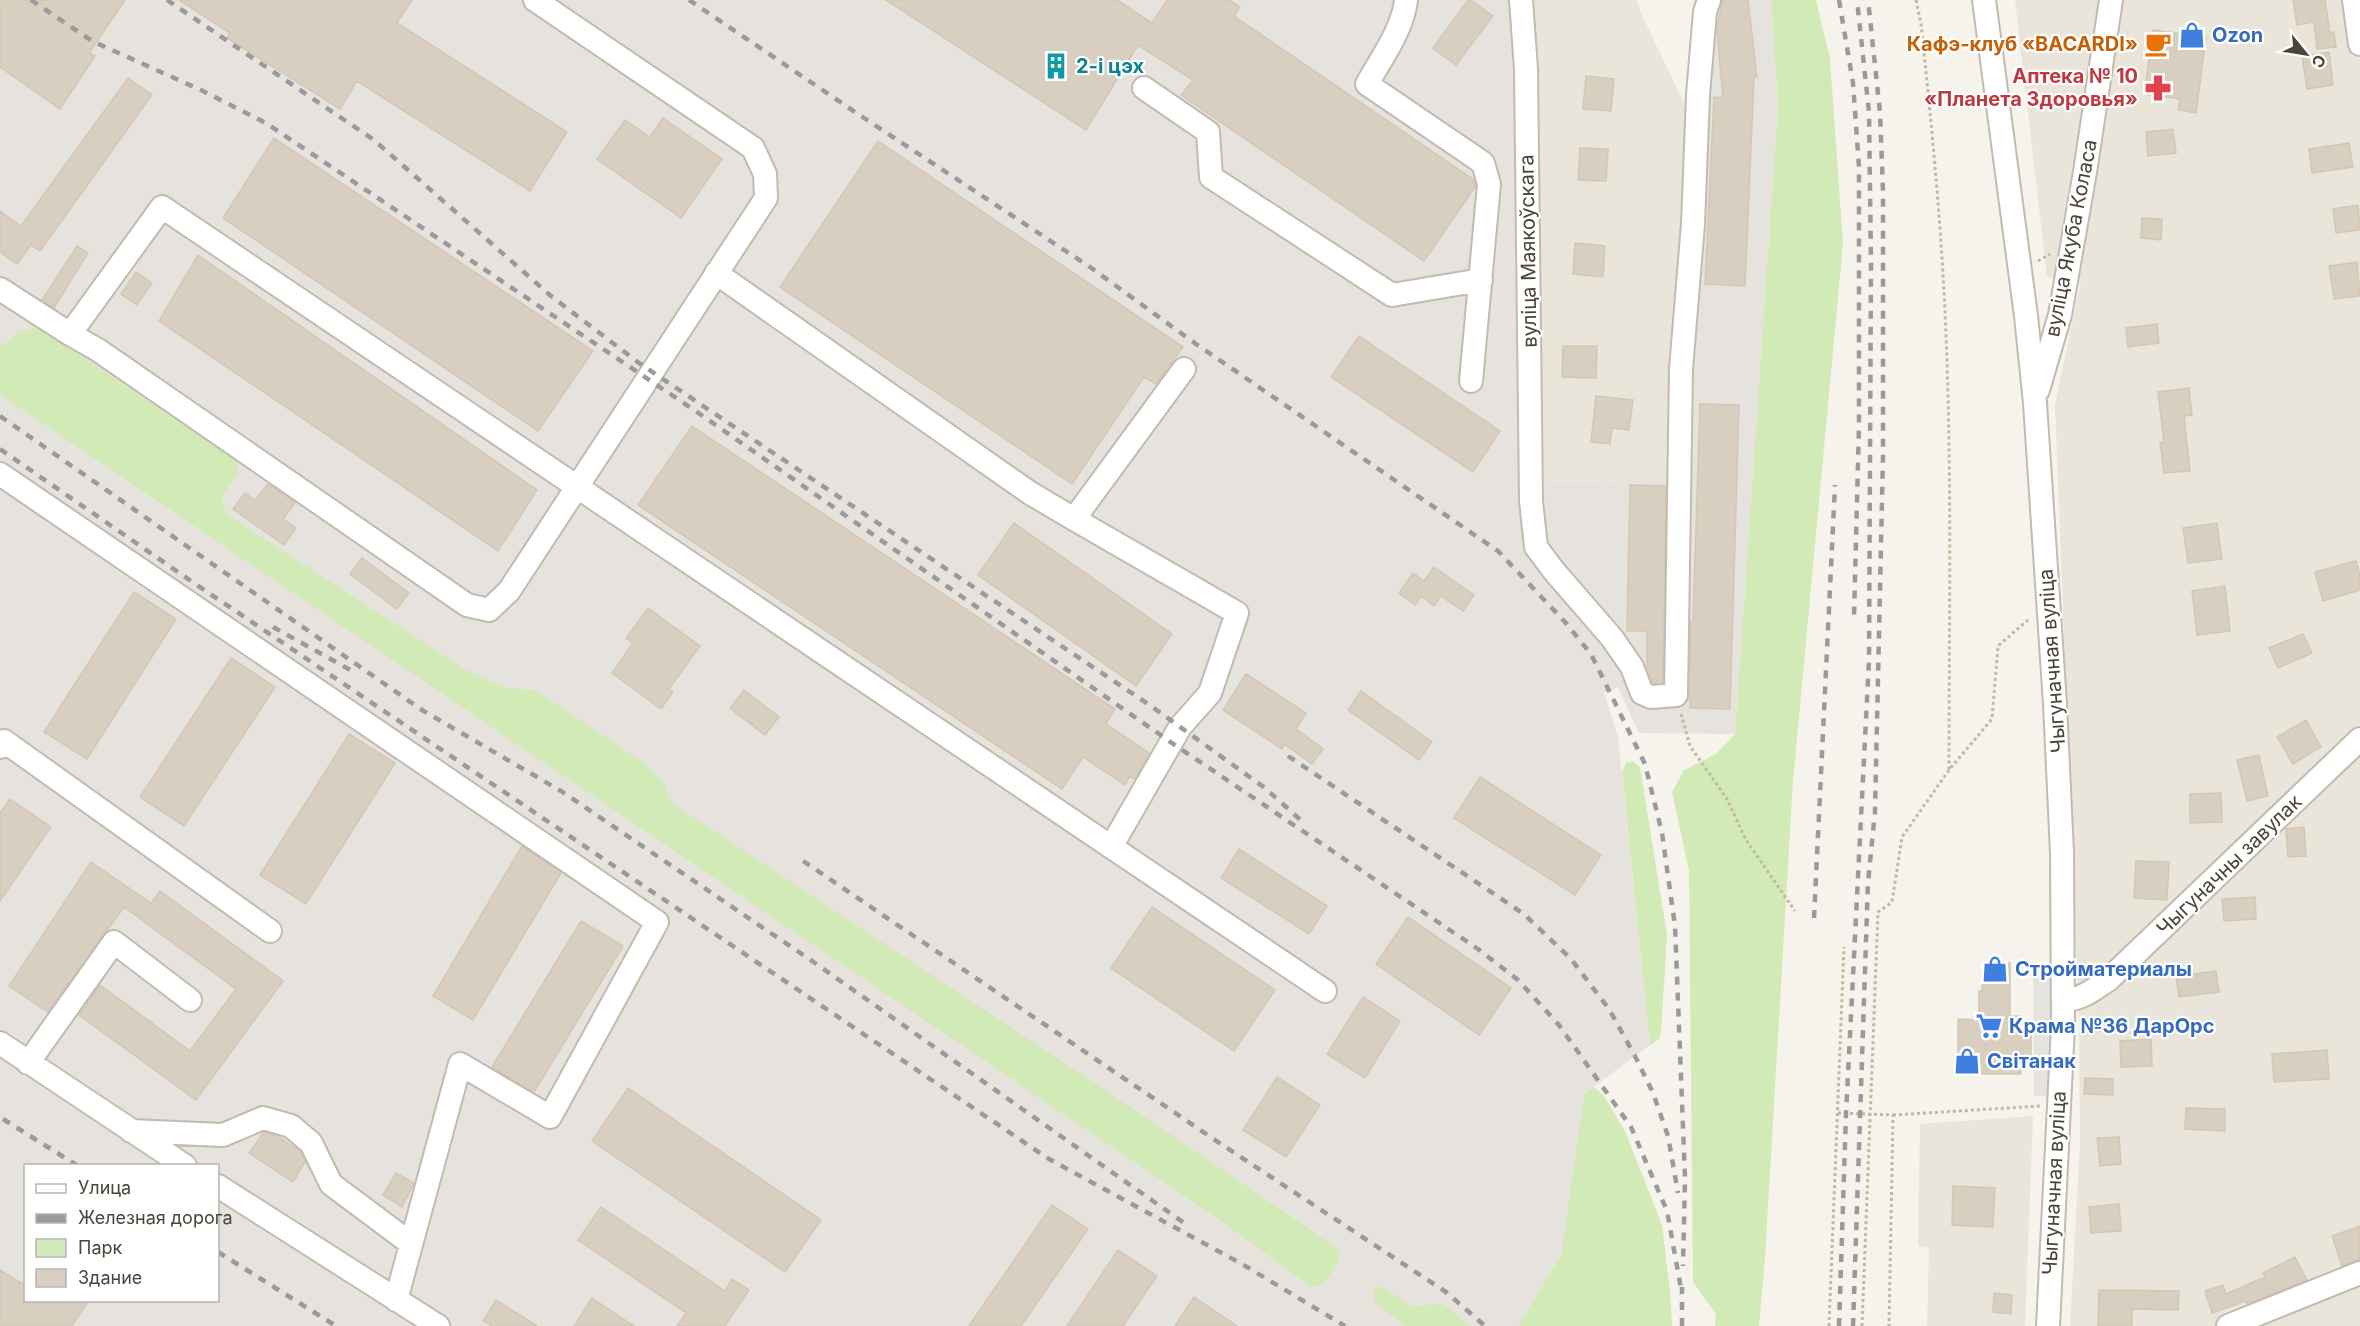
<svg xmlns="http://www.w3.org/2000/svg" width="2360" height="1326" font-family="Inter,sans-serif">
	<rect width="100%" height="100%" fill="#f6f3ec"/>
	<path fill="#eae5da" d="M1530 0H1637L1641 13 1691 118 1692 170 1667 480 1605 483 1536 482Z
		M2015 0H2360V1326H2070L2080 1143 2079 1023 2055 405 2081 281 2047 277Z
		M2033 1116 2025 1326H1927L1929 1248 1918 1246 1920 1124Z"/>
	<path fill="#e6e2dd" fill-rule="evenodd" d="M0 0H1515L1536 482 1605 483 1667 479 1692 170 1713 2 1723 0H1771L1778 106 1735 734 1639 733 1618 688 1604 693 1618 737 1650 1045 1584 1094 1561 1255 1518 1326H0ZM26 1166H218V1300H26Z"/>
	<path fill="#d2eab5" d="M1771 0H1816L1830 59 1843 244 1793 781 1765 1258 1759 1326H1715L1716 1314 1693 1282 1689 871 1672 792 1684 770 1716 754 1735 734 1778 106Z
		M37 327 238 462V474L222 496 226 514 466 670 507 688 535 690 645 764 663 781 670 802 1098 1085 1337 1248 1340 1254 1334 1269 1322 1285 1311 1287 1217 1218 14 404 0 393V347L19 332Z
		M1633 761 1640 767 1667 935 1661 1033 1658 1040 1650 1045 1622 772 1626 763Z
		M1594 1087 1604 1096 1625 1131 1662 1225 1670 1291 1672 1326H1518L1561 1255 1584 1094Z
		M1379 1286 1412 1306 1443 1304 1470 1326H1406L1375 1304 1373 1292Z"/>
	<path fill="#e5e3e0" d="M2033 974H2052V1096H2034Z"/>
	<path fill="#d8cfc1" stroke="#d3c7b4" stroke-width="1.5" d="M0 0H125L89 53 95 56 60 109 0 67Z
		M179 0H412L397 23 567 132 530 191 357 81 340 109 227 38 230 33Z
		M886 0H1117L1152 23 1167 0H1229L1240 7 1234 16 1474 180 1475 187 1424 261 1181 95 1193 80 1138 45 1086 130Z
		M1468 0H1471L1493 16 1456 65 1433 48Z
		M1722 0H1748L1757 77H1754L1745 286 1705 284 1714 97 1723 98 1717 32Z
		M2293 0H2325L2330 33 2334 32 2336 47 2317 49 2314 22 2297 25Z
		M2153 30 2206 37 2196 113 2178 110 2180 99 2144 94Z
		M2329 52 2333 85 2307 89 2302 56Z
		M1586 76 1614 79 1611 111 1583 109Z
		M128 78 152 95 40 251 31 245 17 264 0 252V211L21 226Z
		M663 118 722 159 681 218 597 159 625 120 650 137Z
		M2173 129 2176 153 2148 156 2146 132Z
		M274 138 593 351 538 431 223 218Z
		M878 141 1183 347 1156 384 1144 377 1072 484 780 287Z
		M2349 143 2353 167 2312 173 2309 149Z
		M1580 148 1608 149 1606 181 1578 180Z
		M2358 205 2360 230 2336 233 2333 209Z
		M2142 218 2162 219 2161 240 2141 238Z
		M1575 243 1605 246 1603 277 1573 274Z
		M77 246 88 253 54 308 42 300Z
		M198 255 537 490 498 551 159 321Z
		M2357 262 2360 296 2334 299 2329 266Z
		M136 272 152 283 137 305 121 294Z
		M2157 324 2159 343 2128 347 2126 328Z
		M1359 336 1500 431 1473 472 1331 377Z
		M1563 346H1597L1596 378 1562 377Z
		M2189 388 2192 415 2184 416 2190 471 2164 473 2160 442H2164L2158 392Z
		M1596 396 1633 400 1629 430 1612 428 1610 444 1591 442Z
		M1700 404 1739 405 1730 709 1690 708 1691 621H1693Z
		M692 426 1115 709 1106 724 1149 753 1135 779 1130 776 1125 785 1083 757 1062 789 638 505Z
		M268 484 295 503 283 519 296 528 284 545 233 509 245 493 255 500Z
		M1630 485 1666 486 1663 683H1653L1647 667V631H1627Z
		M1014 523 1172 634 1136 686 978 575Z
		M2217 523 2222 559 2188 563 2183 528Z
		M362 558 409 593 397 609 350 574Z
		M2356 561 2360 575V590L2323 601 2315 572Z
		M1434 567 1474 595 1463 611 1441 596 1434 606 1421 596 1415 605 1399 593 1413 573 1424 581Z
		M2225 586 2230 631 2197 635 2192 591Z
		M134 592 176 619 87 759 44 732Z
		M648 608 700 646 669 689 673 692 661 709 612 673 633 643 626 638Z
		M2303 634 2312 653 2278 668 2269 648Z
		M231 658 275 687 184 826 140 797Z
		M1246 674 1306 713 1296 729 1323 749 1312 764 1284 744 1282 749 1223 710Z
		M744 690 779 717 765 735 730 708Z
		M1361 691 1432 742 1419 760 1348 710Z
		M2306 720 2321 747 2293 764 2277 737Z
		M349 734 395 763 306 904 260 875Z
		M2259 755 2268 796 2247 801 2237 760Z
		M1480 777 1601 855 1575 895 1454 818Z
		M2221 793 2222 822 2190 823V794Z
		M10 799 51 827 0 901V813Z
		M2304 827 2306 856 2288 857 2286 829Z
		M522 846 561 873 473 1020 433 996Z
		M1239 849 1327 906 1309 934 1221 878Z
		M2136 861 2169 862 2167 900 2134 898Z
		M91 862 151 903 160 891 283 981 196 1100 79 1015 100 985 190 1051 236 989 124 907 48 1012 9 986Z
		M2255 897 2256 919 2224 921 2222 899Z
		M1152 907 1275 990 1234 1051 1111 968Z
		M1408 917 1511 988 1479 1035 1376 964Z
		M581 921 623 946 534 1092 492 1067Z
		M1983 962 2010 963V1016H2020V1033H2031V1061L2021 1062V1074H1958V1019L1979 1020V991H1982Z
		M2216 971 2219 992 2179 997 2176 976Z
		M1363 997 1400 1021 1365 1078 1327 1054Z
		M2151 1039 2152 1066 2121 1067 2120 1041Z
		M2327 1050 2329 1079 2274 1082 2272 1054Z
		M1277 1077 1320 1105 1286 1157 1243 1130Z
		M2085 1078 2113 1079V1095L2084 1094Z
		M628 1088 821 1220 785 1272 592 1141Z
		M2186 1108 2225 1109V1131L2185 1129Z
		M264 1132 277 1136 300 1151 305 1162 293 1182 249 1153Z
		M2119 1137 2121 1164 2100 1166 2097 1138Z
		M396 1173 414 1183 402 1207 383 1195Z
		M1953 1186 1995 1188 1993 1227 1952 1225Z
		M2119 1204 2121 1231 2091 1233 2089 1207Z
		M1052 1205 1088 1229 1021 1326H969Z
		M601 1207 725 1291 732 1279 749 1290 725 1326H677L686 1313 578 1240Z
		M2360 1226V1260L2342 1266 2332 1236Z
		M1118 1250 1157 1276 1123 1326H1067Z
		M2295 1257 2307 1280 2247 1304 2245 1301 2212 1313 2205 1291 2223 1285 2226 1294 2265 1277 2263 1273Z
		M0 1270 26 1286V1300H89L72 1326H0Z
		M2099 1290 2179 1291 2178 1310 2132 1309V1326H2098Z
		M1994 1293 2012 1295 2011 1314 1993 1312Z
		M1194 1297 1237 1326H1175Z
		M592 1298 634 1326H574Z
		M496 1300 537 1326H492L483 1321Z"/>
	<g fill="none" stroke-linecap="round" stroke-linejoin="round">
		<g stroke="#c2bbae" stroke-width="26">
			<path id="minor" d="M1406 0C1403 29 1381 59 1367 84L1483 163 1489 184 1471 381
				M1521 0 1526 69 1531 501 1536 547 1554 571 1612 638 1632 667 1642 693 1651 697 1676 695 1681 369 1693 224 1698 95 1705 12 1709 0
				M1984 0 2026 316 2035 403 2055 704 2062 853 2063 1026 2048 1326
				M2354 0 2360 44
				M1144 88 1208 132 1211 177 1392 295 1481 280
				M716 273 1030 493 1074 519
				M0 289 70 334 162 207 1325 991
				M70 334 98 350 467 605 489 610 509 591 766 198 765 174 753 148 535 0
				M2038 390 2060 315 2085 172 2111 0
				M0 474 657 922 550 1117 460 1064 396 1300
				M0 747 4 741 270 931
				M1111 847 1180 727 1210 693 1237 613 1074 519 1184 369
				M2063 1000C2081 1000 2093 990 2108 980L2360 739
				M0 1043 185 1166
				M28 1063 114 942 190 1000
				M131 1131 223 1135 263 1118 291 1126 311 1143 331 1184 410 1243
				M218 1186 438 1326
				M2228 1326 2360 1273"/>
		</g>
		<path stroke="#c4b79f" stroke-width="3" stroke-dasharray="3 3" stroke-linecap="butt" d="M1916 0 1921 24C1932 128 1942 231 1946 335 1952 480 1949 625 1949 770
			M2038 261 2050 254
			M1681 714 1690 746 1727 799 1746 840 1795 911
			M1838 1113 1893 1115 1889 1326
			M1893 1115 2041 1106
			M1829 1326 1844 947
			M1862 1326 1878 912 1892 902 1902 837 1949 770 1992 719 1998 646 2029 619"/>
		<use href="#minor" stroke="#fff" stroke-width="22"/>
		<path stroke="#9a9a9a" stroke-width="4.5" stroke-dasharray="8 8" stroke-linecap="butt" d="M31 0 92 41 203 91 266 123 697 412 1172 743 1478 949 1518 980 1559 1025 1631 1127 1667 1211 1682 1294
			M167 0 374 140 551 296 639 363 1151 706 1265 788 1305 824
			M689 0 864 118 1090 267 1196 344 1498 551 1565 622 1591 654 1645 764 1662 833 1675 926 1685 1178 1683 1266
			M1839 0 1853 83 1859 167V426L1854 616
			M0 416 422 710 561 791 815 963 1187 1225
			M0 449 191 581 1049 1159 1242 1264 1345 1326
			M273 627 354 672
			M1288 756 1524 914 1571 959 1609 1009 1635 1056 1653 1093 1668 1136 1678 1193
			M803 861 1221 1144 1446 1292 1485 1326
			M1814 918 1835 485
			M3 1119 78 1166
			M218 1252 336 1326
			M1682 1326V1287
			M1839 1326 1846 1114 1869 660 1871 263 1869 112 1857 0
			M1853 1326 1868 882 1875 812 1883 456V191L1880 112 1868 0"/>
	</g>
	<defs>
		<g id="shop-bare" transform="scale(2.07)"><path d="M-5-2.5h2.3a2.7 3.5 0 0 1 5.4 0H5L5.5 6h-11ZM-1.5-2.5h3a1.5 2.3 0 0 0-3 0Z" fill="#3f7fe0" stroke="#fff" stroke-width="2.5" paint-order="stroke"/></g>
		<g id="cafe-bare" transform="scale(2.07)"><path d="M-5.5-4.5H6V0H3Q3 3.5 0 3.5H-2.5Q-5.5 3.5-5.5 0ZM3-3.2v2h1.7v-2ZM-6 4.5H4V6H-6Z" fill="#e8710a" stroke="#fff" stroke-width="2.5" paint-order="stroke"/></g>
		<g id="building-bare" transform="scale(2.07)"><path d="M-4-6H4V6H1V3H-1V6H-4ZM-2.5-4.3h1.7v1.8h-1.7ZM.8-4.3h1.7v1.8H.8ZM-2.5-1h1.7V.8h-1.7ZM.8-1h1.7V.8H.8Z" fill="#0f9aa8" stroke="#fff" stroke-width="2.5" paint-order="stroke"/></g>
		<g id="pharmacy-bare" transform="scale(2.07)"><path d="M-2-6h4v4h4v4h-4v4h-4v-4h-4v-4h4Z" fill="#e0444e" stroke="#fff" stroke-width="2.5" paint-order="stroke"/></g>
		<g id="supermarket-bare" transform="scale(2.07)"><path d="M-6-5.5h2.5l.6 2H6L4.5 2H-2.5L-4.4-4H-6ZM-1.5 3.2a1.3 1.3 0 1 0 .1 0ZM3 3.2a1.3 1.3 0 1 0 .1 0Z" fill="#3f7fe0" stroke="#fff" stroke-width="2.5" paint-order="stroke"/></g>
	</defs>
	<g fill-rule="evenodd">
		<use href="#shop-bare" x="2192" y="35"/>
		<use href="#cafe-bare" x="2158" y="44"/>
		<use href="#building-bare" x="1056" y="66"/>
		<use href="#pharmacy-bare" x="2158" y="88"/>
		<use href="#shop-bare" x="1995" y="969"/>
		<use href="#supermarket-bare" x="1989" y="1026"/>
		<use href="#shop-bare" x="1967" y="1061"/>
	</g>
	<g text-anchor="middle" stroke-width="4.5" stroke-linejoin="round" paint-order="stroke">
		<g font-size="20" font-weight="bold" fill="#366cbe" stroke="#fff" text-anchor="start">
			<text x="2212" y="42">Ozon</text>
			<text x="2015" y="976">Стройматериалы</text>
			<text x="2009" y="1033">Крама №36 ДарОрс</text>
			<text x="1987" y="1068">Світанак</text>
		</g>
		<g font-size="20" font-weight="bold" fill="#c56008" stroke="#fff" text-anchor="end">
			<text x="2138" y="51">Кафэ-клуб «BACARDI»</text>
		</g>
		<g font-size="20" font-weight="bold" fill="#0d838f" stroke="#fff" text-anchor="start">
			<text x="1076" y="73">2-і цэх</text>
		</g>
		<g font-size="20" font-weight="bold" fill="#be3a42" stroke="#fff" text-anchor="end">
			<text x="2138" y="83">Аптека № 10<tspan x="2138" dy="23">«Планета Здоровья»</tspan></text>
		</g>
		<g font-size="20" fill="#4b4439" stroke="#fff">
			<text transform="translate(2071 238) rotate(-79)" y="7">вуліца Якуба Коласа</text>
			<text transform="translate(1528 251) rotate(-91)" y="7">вуліца Маякоўскага</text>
			<text transform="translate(2052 661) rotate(-94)" y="7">Чыгуначная вуліца</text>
			<text transform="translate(2229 865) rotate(-44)" y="7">Чыгуначны завулак</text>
			<text transform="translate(2054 1183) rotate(-87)" y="7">Чыгуначная вуліца</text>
		</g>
	</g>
	<rect x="24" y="1164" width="195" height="138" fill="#ffffff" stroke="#b7b4b0" stroke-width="1.5"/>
	<rect x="36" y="1184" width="30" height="9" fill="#ffffff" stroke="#b7b4b0" stroke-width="1.5"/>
	<text x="78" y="1194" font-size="18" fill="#4b4439">Улица</text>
	<rect x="36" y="1214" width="30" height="9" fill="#9a9a9a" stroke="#b7b4b0" stroke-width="1.5"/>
	<text x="78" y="1224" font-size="18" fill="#4b4439">Железная дорога</text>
	<rect x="36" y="1239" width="30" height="18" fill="#d2eab5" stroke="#b7b4b0" stroke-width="1.5"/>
	<text x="78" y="1254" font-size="18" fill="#4b4439">Парк</text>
	<rect x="36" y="1269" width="30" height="18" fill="#d8cfc1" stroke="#b7b4b0" stroke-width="1.5"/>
	<text x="78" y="1284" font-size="18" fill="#4b4439">Здание</text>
	<g transform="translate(2306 54) rotate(120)" stroke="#ffffff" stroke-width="4.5" paint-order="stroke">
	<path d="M0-4.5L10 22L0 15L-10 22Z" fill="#4b4439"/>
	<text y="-9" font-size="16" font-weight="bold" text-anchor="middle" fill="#4b4439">С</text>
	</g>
</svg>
